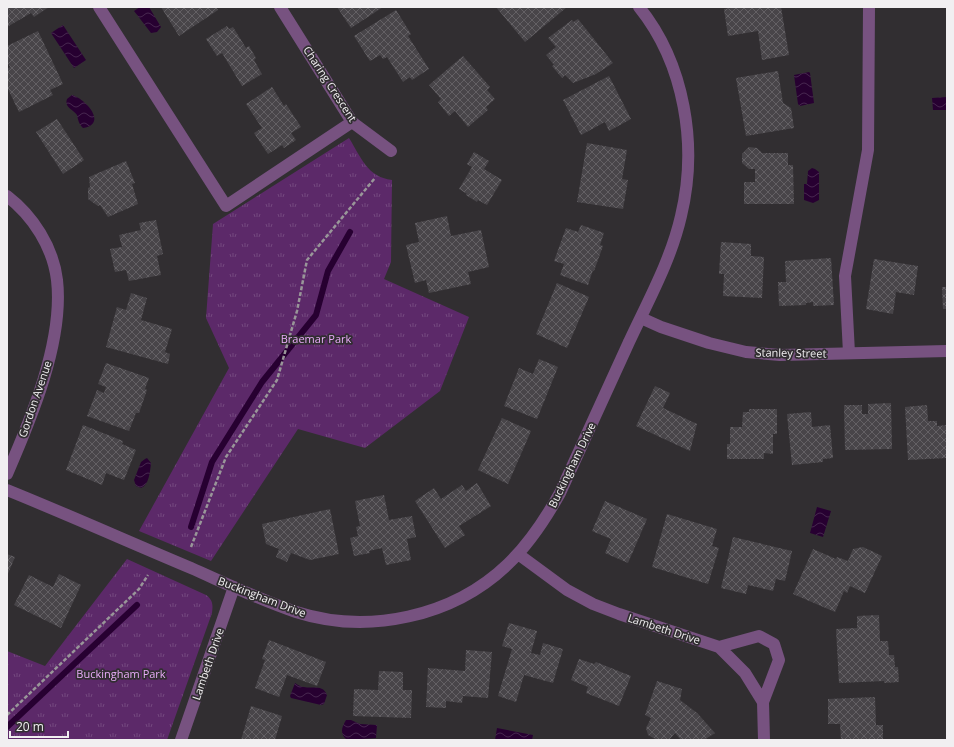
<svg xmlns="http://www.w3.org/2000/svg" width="954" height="747" font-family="'Open Sans',sans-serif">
	<defs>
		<pattern id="park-tufts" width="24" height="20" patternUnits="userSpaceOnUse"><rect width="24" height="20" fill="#5c2969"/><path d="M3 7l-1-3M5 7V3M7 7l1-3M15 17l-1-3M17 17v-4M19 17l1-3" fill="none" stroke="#74487f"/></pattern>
		<pattern id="water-waves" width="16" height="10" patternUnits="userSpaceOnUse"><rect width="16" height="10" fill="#270031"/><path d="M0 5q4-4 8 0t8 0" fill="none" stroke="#47264f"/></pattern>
		<pattern id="building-cross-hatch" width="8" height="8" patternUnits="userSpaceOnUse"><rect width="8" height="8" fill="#484549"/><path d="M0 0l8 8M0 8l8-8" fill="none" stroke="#636064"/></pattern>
	</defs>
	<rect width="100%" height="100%" fill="#312e31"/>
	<path fill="url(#park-tufts)" d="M349 138C361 157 367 177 392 180L391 262 384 279 469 317 440 391 365 448 298 429 211 561 139 531 229 368 206 318 213 224Z
		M127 559 206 595C213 600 213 605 212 613L167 740H7V651L45 666Z"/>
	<path fill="url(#water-waves)" d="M140 7H149L161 27 157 32 151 33 134 11Z
		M63 25 86 60 74 68 51 33Z
		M809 72 810 73 814 103 800 106 798 104 794 75Z
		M72 95C86 99 108 124 83 128 79 124 78 120 77 115 73 109 64 108 67 99Z
		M947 97V110H933L932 98Z
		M812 168 815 169 819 172V200L813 203 804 200V184H807L808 171Z
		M147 458 151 463C150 472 149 485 141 488L136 486 134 480 141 462 145 459Z
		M817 507 831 511 823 537 810 533Z
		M295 683C298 685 301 687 304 687 312 689 323 684 327 695L324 704 321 705 291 698 290 696Z
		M346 720H351L360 724 377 725 376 738 347 740C340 734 341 728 346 720Z
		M497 728 533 735 532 740H495Z"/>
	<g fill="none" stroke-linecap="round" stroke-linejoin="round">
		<path stroke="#270031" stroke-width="6" d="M191 527 212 462 262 382 316 315 328 271 350 232
			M7 727 137 605"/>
	</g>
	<path fill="url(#building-cross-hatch)" d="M7 7H49L34 17 31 13 7 27Z
		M161 7H216L218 10 179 36Z
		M337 7H383L351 28Z
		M496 7H567L525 42Z
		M738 7H781L789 55 762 60 758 31 728 36 724 9Z
		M396 10 411 34 408 36 429 69 412 80 410 77 403 82 387 57 383 59 380 55 370 61 354 36Z
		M578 19 613 63 596 74 573 83 565 75 562 78 552 66 554 65 546 55 556 47 548 38 572 20 573 22Z
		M227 26 229 29 233 27 246 48 249 46 256 58 254 60 262 74 242 86 222 53 217 56 206 39Z
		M38 31 63 84 50 90 53 95 19 112 7 87V69L10 67 7 61V46Z
		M463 56 490 87 487 90 495 99 486 107 488 110 468 127 455 111 449 116 438 102 441 99 429 85Z
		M778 71 783 103 791 108 794 128 746 136 736 78Z
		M609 76 631 119 609 131 605 122 581 135 563 100Z
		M272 87 284 106 286 104 301 127 291 133 296 140 284 148 282 145 268 154 254 133 262 128 246 104Z
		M57 119 84 160 63 174 36 132Z
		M587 143 627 150 622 179 628 180 623 209 577 202Z
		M749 147 757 148 762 153H788V165H793L794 204H744V182H755V169H749L742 163V154Z
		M474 152 489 161 484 169 502 180 487 205 478 200 477 202 466 195 467 194 459 189 472 167 467 164Z
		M126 161 135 183 132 184 138 204 108 217 100 205 98 206 88 199V188L90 187 89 177Z
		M447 216 451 236 481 230 489 267 468 272 471 284 429 293 426 280 415 283 406 245 419 242 415 223Z
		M156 220 163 254 157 256 161 275 129 281 126 270 115 272 110 249 122 247 119 235 141 230 139 223Z
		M581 225 604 233 600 245 603 246 594 271 593 270 588 285 560 275 564 264 554 261 566 228 578 232Z
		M721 242 751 244V256L764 257 762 298 723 296 724 274H719Z
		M831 258 834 305 813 306V302L806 303V305L779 306 778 282H786L785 261Z
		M874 259 918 266 914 295 896 292 893 314 866 309Z
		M557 283 589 297 567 348 536 334Z
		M942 287H947V309H943Z
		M131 293 147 298 141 320 172 329 165 352 170 354 168 364 106 347 117 307 126 310Z
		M539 359 558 367 537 419 504 406 519 368 533 374Z
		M106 363 149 378 145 389 147 390 139 413H136L129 431 87 416 97 390 104 393 106 387 98 384Z
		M655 386 670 393 663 408 697 424 690 451 636 426Z
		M891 403 892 449 845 450 844 405H862V414H868V404Z
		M927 405 928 421H937V426L947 425V458L908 460 905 407Z
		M749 409H777V434H773V454L764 453V459H727V444H730V427H742L743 412H749Z
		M811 412 812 427 830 425 833 458 823 459V462L792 465 787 414Z
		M502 418 531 431 508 484 478 470Z
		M83 425 123 441 122 444 136 450 124 480 106 473 102 485 66 470Z
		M477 483 491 506 459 526 465 535 445 548 415 501 434 488 441 499 462 485 466 491Z
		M384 495 389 520 412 516 416 537 407 539 411 560 386 565 382 548 369 551 370 553 354 556 350 538 358 536 356 527 360 526 355 501Z
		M605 501 647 519 628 563 605 553 611 539 592 531Z
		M330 509 339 554 310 560 291 553 287 562 276 557 279 549 266 544 262 524Z
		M667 514 717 529 712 546 719 548 708 584 652 567Z
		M733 537 792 551 785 581 776 579 773 591 748 585 746 594 721 588Z
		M863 547 882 556 865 593 850 586 847 593 844 591 835 612 793 594 813 549 836 559 837 557 848 561 853 549Z
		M7 554 15 557 7 576Z
		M59 574 81 585 61 628 14 605 29 575 53 587Z
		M879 615 880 641H888L889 655H894L895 667H898L899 682 884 683V681L839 683 836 629 857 628V616Z
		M509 623 537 631 531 653 540 655 543 643 563 649 553 683 524 675 516 702 498 696 512 649 502 646Z
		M269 640 326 662 317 686 287 675 279 697 255 688 265 660 262 659Z
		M466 650 492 652 488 698 463 696 462 703 446 701V708L426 707 428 668 465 671Z
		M579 659 594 664 596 662 631 676 619 706 586 693 588 687 571 680Z
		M379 671 403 672V690H412L411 718 353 716 354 689 378 690Z
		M657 681 682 689 680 700 697 713 715 733 704 740H681L675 733 669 740H657L648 735 646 728 651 718 645 715Z
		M875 697 876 725H883V740H841L840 724H828V699Z
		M251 706 282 716 275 740H241Z"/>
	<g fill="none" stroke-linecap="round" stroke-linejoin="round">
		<path stroke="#999699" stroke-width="2.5" stroke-dasharray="4 2" stroke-linecap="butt" d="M191 547 226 457 277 380 297 311 307 260 375 178
			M7 715 139 589 148 575"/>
		<path stroke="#775280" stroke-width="12" d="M99 7 226 206 352 122
			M280 7 352 122 391 151
			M7 196C33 216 53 247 57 280 64 341 31 419 7 474
			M641 318 661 327 709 343 746 352 780 355 947 351
			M849 353 845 276 868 150 869 7
			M7 490C69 515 129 542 191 568 225 583 260 600 296 612 368 635 453 617 508 564 529 544 546 518 560 493 583 442 606 392 629 342 648 301 671 260 681 216 698 146 685 64 639 7
			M518 554 567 590 593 604 619 614 719 647 745 673 763 702 764 740
			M719 647 759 636 774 644 779 660 763 702
			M181 740 234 587"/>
	</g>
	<g text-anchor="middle" stroke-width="3.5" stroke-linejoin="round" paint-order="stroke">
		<g font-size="11" fill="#f1eff1" stroke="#312e31">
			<text transform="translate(330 84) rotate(57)" y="4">Charing Crescent</text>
			<text transform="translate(791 353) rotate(1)" y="4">Stanley Street</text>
			<text transform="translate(35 399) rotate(-71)" y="4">Gordon Avenue</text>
			<text transform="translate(572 465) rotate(-64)" y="4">Buckingham Drive</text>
			<text transform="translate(262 597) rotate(21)" y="4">Buckingham Drive</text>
			<text transform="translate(664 629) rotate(18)" y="4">Lambeth Drive</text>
			<text transform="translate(208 664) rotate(-71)" y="4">Lambeth Drive</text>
		</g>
		<g font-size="11" fill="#e9abf9" stroke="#312e31">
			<text x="316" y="343">Braemar Park</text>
			<text x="121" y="678">Buckingham Park</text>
		</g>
	</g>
	<rect width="954" height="747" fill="none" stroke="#f1eff1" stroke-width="16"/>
	<path d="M10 731v6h58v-6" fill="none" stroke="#f1eff1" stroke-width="2"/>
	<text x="16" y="731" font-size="12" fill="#f1eff1" stroke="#312e31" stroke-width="3" paint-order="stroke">20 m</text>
</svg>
